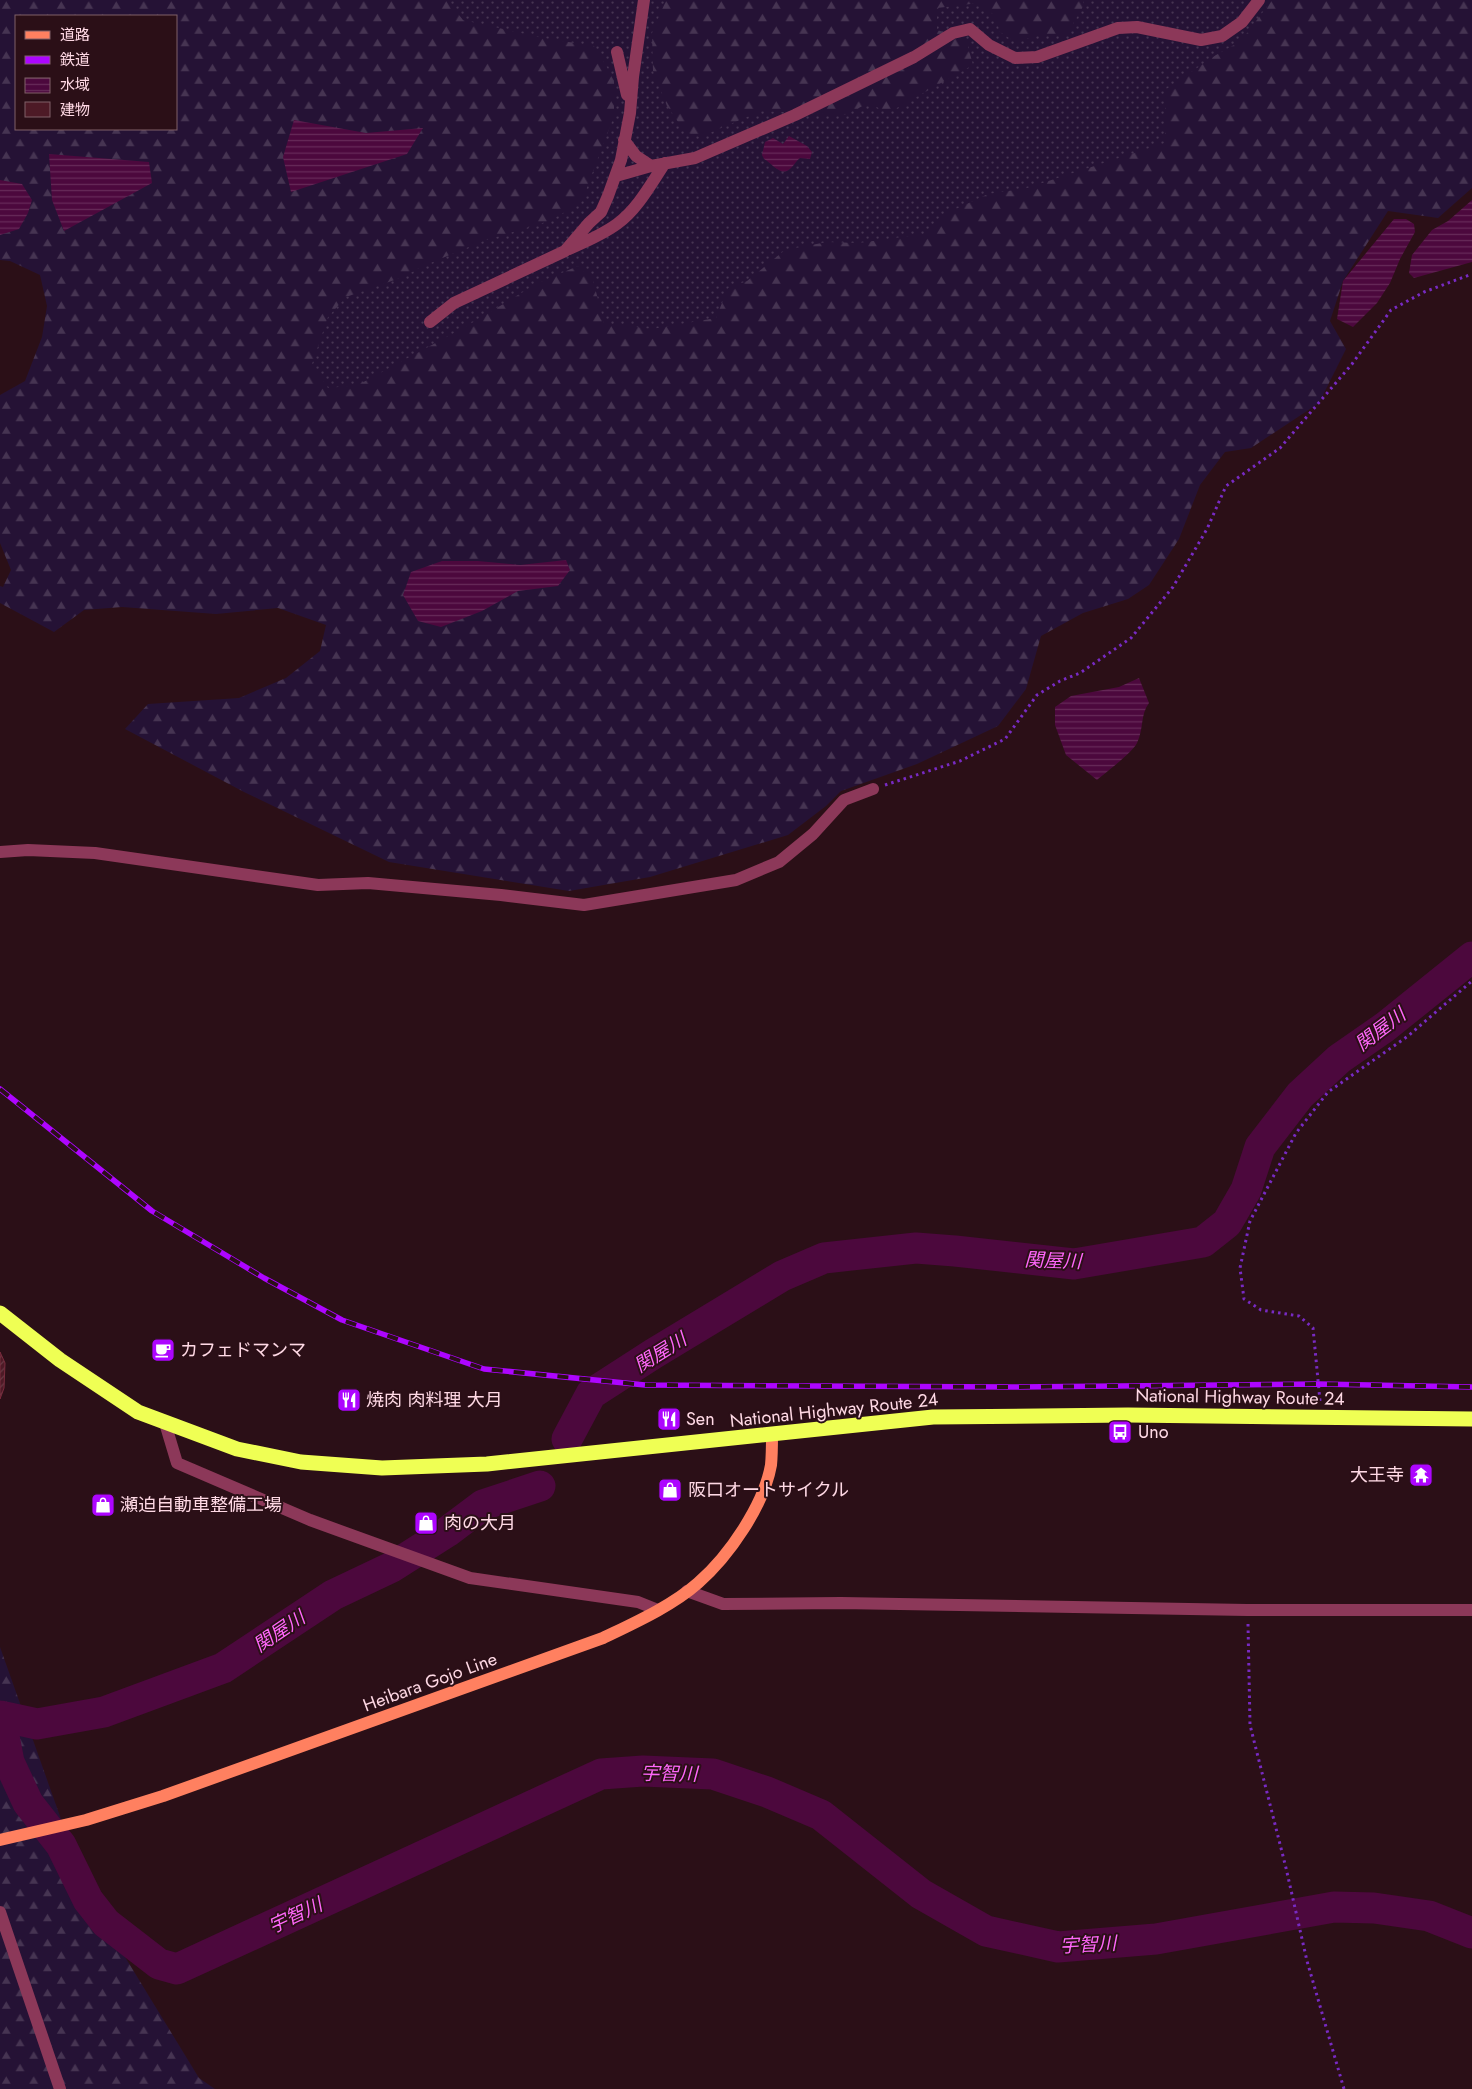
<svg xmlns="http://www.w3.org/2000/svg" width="1472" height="2089" font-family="Jost,'Noto Sans JP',sans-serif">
	<defs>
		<pattern id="grass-dots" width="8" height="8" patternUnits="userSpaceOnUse" patternTransform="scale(1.25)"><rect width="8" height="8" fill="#251235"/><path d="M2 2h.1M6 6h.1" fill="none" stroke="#463452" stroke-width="1.8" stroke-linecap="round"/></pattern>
		<pattern id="forest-firs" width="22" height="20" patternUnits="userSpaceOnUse" patternTransform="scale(1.25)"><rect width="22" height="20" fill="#251235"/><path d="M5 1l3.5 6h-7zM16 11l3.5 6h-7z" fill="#463452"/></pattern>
		<pattern id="water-rules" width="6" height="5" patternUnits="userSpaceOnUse" patternTransform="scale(1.25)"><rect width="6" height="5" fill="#4c083d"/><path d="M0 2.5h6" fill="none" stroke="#672b59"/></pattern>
		<pattern id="building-hatch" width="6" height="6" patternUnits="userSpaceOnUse" patternTransform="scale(1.25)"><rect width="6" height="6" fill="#4d1a26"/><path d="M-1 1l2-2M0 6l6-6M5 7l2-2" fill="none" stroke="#683b45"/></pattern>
	</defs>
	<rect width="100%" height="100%" fill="#2b0f17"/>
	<path fill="url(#grass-dots)" d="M418 0H1336L1299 72 863 317 324 401 294 371Z"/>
	<path fill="url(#forest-firs)" fill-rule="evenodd" d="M0 0H447L463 20 543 38 594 46 614 79V116L581 203 549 221 483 241 421 267 403 277 346 297 328 317 312 364 328 388 358 385 465 327 538 283 578 266 593 280 604 323 652 329 716 318 728 288 747 281 785 250 827 242 859 243 924 234 941 216 988 194 1027 188 1165 143V90L1216 55 1241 41 1272 0H1472V188L1438 218 1388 211 1343 281 1330 321 1346 349 1319 403 1251 448 1225 452 1200 485 1179 539 1149 585 1128 599 1083 613 1041 636 1026 689 998 726 917 764 841 791 826 806 788 835 650 877 569 891 389 862 244 792 125 729 148 704 239 698 286 678 320 651 326 625 278 608 216 614 122 607 84 610 54 632 0 603V586L3 587 11 570 0 543V395L25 381 42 337 47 306 40 275 10 261 0 260ZM16 16H176V129H16Z
		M666 0H1083L1084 5 1067 34 1041 35 1015 42 1000 32 995 16 979 3 937 8V30L966 39 973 65 888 113 869 103 844 115 761 111 700 137 685 132 667 106 653 71 652 33Z
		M0 1647 89 1898 199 2078 215 2089H0Z"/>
	<path fill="url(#water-rules)" d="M294 120 366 133 423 128 407 154 291 192 283 157Z
		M789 136 807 146 812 152 810 159 800 158C796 161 795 164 792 167 782 179 773 164 764 159L762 155 765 142 773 138 783 144Z
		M49 154 149 162 152 183 64 231 52 200Z
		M0 180 22 184 32 200 28 213 19 229 0 235Z
		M1472 200V262L1414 278 1409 273 1412 255 1432 230 1448 221Z
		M1394 219H1406L1414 224 1415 232 1400 259 1390 283 1377 303 1353 327 1337 319 1343 281Z
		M566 560 570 570 558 586 518 591 482 611 441 627 418 621 403 595 411 572 442 561H478L520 565Z
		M1139 678 1149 703C1140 715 1144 728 1137 743 1132 753 1106 772 1097 780L1066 755 1055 725V707L1071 696 1119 687Z"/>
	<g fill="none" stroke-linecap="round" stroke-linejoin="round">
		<path stroke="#4c083d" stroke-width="31" d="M567 1439 591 1394 653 1354 782 1276 824 1258 916 1248 955 1251 1074 1264 1203 1242 1227 1223 1246 1190 1260 1147 1300 1095 1339 1059 1385 1027 1472 957
			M0 1716 9 1762 28 1803 61 1845 88 1900 106 1923 159 1964 177 1969 601 1774 643 1771 713 1774 767 1792 821 1815 921 1894 986 1931 1058 1947 1156 1939 1334 1907 1374 1908 1429 1916 1472 1933
			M0 1716 37 1724 104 1712 223 1668 333 1595 392 1567 447 1532 483 1505 540 1486"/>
	</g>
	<path fill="url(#building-hatch)" stroke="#7a2b3d" d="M0 1352 5 1363 4 1388 0 1399Z"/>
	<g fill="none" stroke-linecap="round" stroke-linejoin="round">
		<path stroke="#782ac3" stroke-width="3" stroke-dasharray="2.5 4" stroke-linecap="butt" d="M885 785 960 761 1005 739 1037 695 1060 681 1080 673 1131 638 1173 587 1207 529 1226 486 1280 448 1352 364 1391 310 1424 292 1472 274
			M1320 1401 1313 1328 1299 1316 1261 1310 1244 1299 1240 1268 1250 1221 1296 1133 1328 1092 1408 1036 1472 981
			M1248 1624 1250 1725 1286 1868 1307 1961 1344 2089"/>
		<path stroke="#8c3859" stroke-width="12" d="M617 52 627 95
			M624 140 636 156 651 166
			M616 176 651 166 695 158 795 115 914 57 953 33 970 29 989 45 1015 58 1037 57 1118 28 1137 27 1201 40 1222 36 1242 22 1259 0
			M569 249C585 242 602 235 617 224 637 210 651 184 665 163
			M430 322 454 303 565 251 589 223 601 212 608 196 621 160 630 113 633 77 644 0
			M0 852 28 850 95 853 318 885 368 883 501 895 584 905 736 880 779 862 813 834 844 800 873 789
			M165 1423 177 1463 310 1520 470 1578 638 1602 658 1610
			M687 1591 723 1604 841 1603 1247 1610H1472
			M0 1912 60 2089"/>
		<path stroke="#ff8060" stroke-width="12" d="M0 1840 86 1820 163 1796 603 1638C634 1623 672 1606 698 1583 729 1556 764 1505 771 1465 772 1455 772 1444 772 1434"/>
		<path stroke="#efff54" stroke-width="15" d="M0 1313 60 1360 138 1412 237 1449 301 1462 382 1468 487 1464 933 1417 1128 1415 1472 1419"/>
		<g stroke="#ad05ff" stroke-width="5.5">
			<path id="rail" d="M0 1089 152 1211 264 1278 342 1320 484 1369 645 1385 1013 1387 1319 1384 1472 1387"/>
		</g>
		<use href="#rail" stroke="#2b0f17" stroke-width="4" stroke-dasharray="11" stroke-linecap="butt"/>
	</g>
	<defs>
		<g id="cafe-square" transform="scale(1.25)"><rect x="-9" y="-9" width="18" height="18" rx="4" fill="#ad05ff" stroke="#2b0f17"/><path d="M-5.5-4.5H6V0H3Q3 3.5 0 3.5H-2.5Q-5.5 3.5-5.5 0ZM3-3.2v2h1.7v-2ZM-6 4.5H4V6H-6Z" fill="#fff"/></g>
		<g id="restaurant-square" transform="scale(1.25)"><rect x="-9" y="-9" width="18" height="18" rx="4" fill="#ad05ff" stroke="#2b0f17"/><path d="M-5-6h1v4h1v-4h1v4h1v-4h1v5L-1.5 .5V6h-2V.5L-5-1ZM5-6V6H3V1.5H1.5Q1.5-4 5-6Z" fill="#fff"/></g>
		<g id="bus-square" transform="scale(1.25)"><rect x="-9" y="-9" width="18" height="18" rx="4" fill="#ad05ff" stroke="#2b0f17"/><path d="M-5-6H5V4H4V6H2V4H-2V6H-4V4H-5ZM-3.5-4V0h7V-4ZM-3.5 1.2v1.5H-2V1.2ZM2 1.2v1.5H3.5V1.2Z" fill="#fff"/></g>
		<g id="temple-square" transform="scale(1.25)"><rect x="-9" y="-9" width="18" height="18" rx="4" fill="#ad05ff" stroke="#2b0f17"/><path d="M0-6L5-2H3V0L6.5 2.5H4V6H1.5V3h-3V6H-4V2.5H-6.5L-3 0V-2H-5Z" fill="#fff"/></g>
		<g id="shop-square" transform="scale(1.25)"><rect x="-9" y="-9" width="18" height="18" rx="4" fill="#ad05ff" stroke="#2b0f17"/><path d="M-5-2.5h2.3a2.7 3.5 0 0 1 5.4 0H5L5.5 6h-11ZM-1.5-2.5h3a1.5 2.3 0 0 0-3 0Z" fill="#fff"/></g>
	</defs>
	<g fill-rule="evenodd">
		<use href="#cafe-square" x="163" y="1350"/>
		<use href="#restaurant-square" x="349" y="1400"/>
		<use href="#restaurant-square" x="669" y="1419"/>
		<use href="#bus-square" x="1120" y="1432"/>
		<use href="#temple-square" x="1421" y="1475"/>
		<use href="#shop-square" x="670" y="1490"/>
		<use href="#shop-square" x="103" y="1505"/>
		<use href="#shop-square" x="426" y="1523"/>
	</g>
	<g text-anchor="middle" stroke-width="4" stroke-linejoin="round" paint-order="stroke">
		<g font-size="18" fill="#ffd9e5" stroke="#2b0f17" text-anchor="start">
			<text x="180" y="1356">カフェドマンマ</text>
			<text x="366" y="1406">焼肉 肉料理 大月</text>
			<text x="686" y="1425">Sen</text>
			<text x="1138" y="1438">Uno</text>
			<text x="1404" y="1481" text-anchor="end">大王寺</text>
			<text x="688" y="1496">阪口オートサイクル</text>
			<text x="120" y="1511">瀬迫自動車整備工場</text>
			<text x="444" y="1529">肉の大月</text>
		</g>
		<g font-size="18" fill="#ffd9e5" stroke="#2b0f17">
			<text transform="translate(1240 1397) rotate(1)" y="6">National Highway Route 24</text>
			<text transform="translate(834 1410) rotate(-6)" y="6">National Highway Route 24</text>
			<text transform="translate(430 1682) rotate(-20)" y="6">Heibara Gojo Line</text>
		</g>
		<g font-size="19" font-style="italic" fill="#ff67fa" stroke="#2b0f17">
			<text transform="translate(1380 1029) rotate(-37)" y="7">関屋川</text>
			<text transform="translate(1053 1260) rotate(2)" y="7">関屋川</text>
			<text transform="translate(660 1352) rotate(-32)" y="7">関屋川</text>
			<text transform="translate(279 1631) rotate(-34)" y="7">関屋川</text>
			<text transform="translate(669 1773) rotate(1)" y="7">宇智川</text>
			<text transform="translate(295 1915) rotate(-25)" y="7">宇智川</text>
			<text transform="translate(1088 1944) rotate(-3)" y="7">宇智川</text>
		</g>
	</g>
	<rect x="15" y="15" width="162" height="115" fill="#2b0f17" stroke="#806069"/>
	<rect x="25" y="31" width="25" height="8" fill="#ff8060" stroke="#806069"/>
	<text x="60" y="40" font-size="15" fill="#ffd9e5">道路</text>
	<rect x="25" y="56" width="25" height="8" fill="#ad05ff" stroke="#806069"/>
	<text x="60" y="65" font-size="15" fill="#ffd9e5">鉄道</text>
	<rect x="25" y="78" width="25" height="15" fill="url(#water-rules)" stroke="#806069"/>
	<text x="60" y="90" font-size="15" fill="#ffd9e5">水域</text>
	<rect x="25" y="102" width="25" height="15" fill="#4d1a26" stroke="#806069"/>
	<text x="60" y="115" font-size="15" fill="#ffd9e5">建物</text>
</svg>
